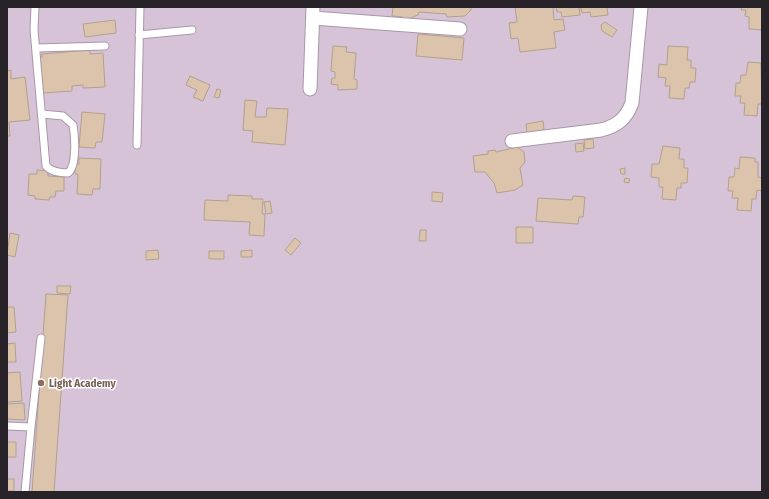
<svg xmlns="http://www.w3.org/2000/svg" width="769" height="499" font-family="'Fira Sans Condensed',sans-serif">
	<rect width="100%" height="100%" fill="#fff3ff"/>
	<path fill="#d7c3d8" d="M7 7H762V492H7Z"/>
	<path fill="#dbc4ab" stroke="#b2a18e" d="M393 7H471V10L465 16 447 17 446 14 419 12 418 15 405 20 403 17 392 16Z
		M515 7H553L554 20 563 19 565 30 554 32 556 48 520 52 518 38 511 39 509 23 517 22Z
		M556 7H579L580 15 562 17 561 12H557Z
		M581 7H607L608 15 591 17 590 12 582 13Z
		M742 7H762V30L749 29V17L745 16 746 10H741Z
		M115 20 116 33 85 37 83 24Z
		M605 22 617 30 612 37 602 31 601 25Z
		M418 34 464 38 462 60 416 56Z
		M333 46 347 47 346 52 356 53 354 79 357 80V89L338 90V85L331 84 332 78H335V72L331 71Z
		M668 46 688 47 687 60H691V68H696L695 82H690L689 88H685L684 99 669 98 670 86H665L666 78 658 77 659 64 667 65Z
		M90 50V54L103 53 105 87 83 88V85L72 86V91L43 93 40 57H42V54Z
		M748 62 761 63 762 104H758L757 116 744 115 745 103H740L741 96H735L736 83H740L741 75H746Z
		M11 70V79L25 77 30 120 9 122 10 136H7V71Z
		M190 76 210 85 203 101 193 97 197 90 186 85Z
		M217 89 221 90 219 98 214 97Z
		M245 100 257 101 255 117H266L267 108 288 109 285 145 252 142 253 131 243 130Z
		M82 112 105 114 102 142H96L95 148 79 147Z
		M543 121 544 130 527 133 526 124Z
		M593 139 594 148 585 149 584 140Z
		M583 143 584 151 576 152 575 144Z
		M663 146 680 148 679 159H684V168H688L687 183H681V188H677L676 200 662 199 663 187H659V178L651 177 652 164H659Z
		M517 147 524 152 525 162 520 168 523 185 515 190 497 193 494 183 485 172H475L473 156 488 154V151L495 150 496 152Z
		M740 157 755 158V162H758V177L762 178V191L757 190 756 199H752L751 211 737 210 738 198H732L733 191H728L729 177H734L735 168 739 169Z
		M79 158 101 159 100 189H93L92 195 77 194 78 174H75V164H79Z
		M625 168V174H621L620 169Z
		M37 170 48 171V176L64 177V191H56L55 197H50L49 200 35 199V196L28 195 29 174H37Z
		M625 178 630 179 629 183 624 182Z
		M432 192 443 193 442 202 432 201Z
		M228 195 252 196V199H263L262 214H265L264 236 249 235 250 222 204 220 205 200 228 201Z
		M573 196 585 197 583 217H579L578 224 536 221 538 198 572 200Z
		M270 201 272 213 266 214 264 202Z
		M516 227H533V243H516Z
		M420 230H426V241H419Z
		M10 233 19 235 15 257 7 255Z
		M295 238 301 243 291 255 285 250Z
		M158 250 159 259 146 260V251Z
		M252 250V257H241V251Z
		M209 251H224V259H209Z
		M57 286H71L70 294 57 293Z
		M46 294 68 295 54 492H32Z
		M7 307H14L16 332 7 333Z
		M15 343 16 362H7V344Z
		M20 372 22 401 7 402V373Z
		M24 403 25 420 7 419V404Z
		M7 442H16V457H7Z
		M7 479H14V491H7Z"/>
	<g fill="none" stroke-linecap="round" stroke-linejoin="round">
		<g stroke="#a897a9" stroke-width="9">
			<path id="lane" d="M35 7 34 30 46 166C52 172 59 173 68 173 77 166 75 136 73 125L63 116 42 114
				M139 35 192 30
				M37 48 105 46
				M137 145 140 7
				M7 426 31 427 25 492
				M31 427 41 338"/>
		</g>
		<g stroke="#a897a9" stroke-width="15">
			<path id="street" d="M313 18 460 29
				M310 89 313 7
				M512 141 601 130C617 126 626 119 632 103L641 7"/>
		</g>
		<use href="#lane" stroke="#fff" stroke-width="7"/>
		<use href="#street" stroke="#fff" stroke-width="13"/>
	</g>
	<circle fill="#8d6e63" stroke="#fff" stroke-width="1.5" cx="41" cy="383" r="4"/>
	<g text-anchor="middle" stroke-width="3" stroke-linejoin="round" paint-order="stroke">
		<g font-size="11" font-weight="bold" fill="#785e54" stroke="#fff" text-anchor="start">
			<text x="49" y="387">Light Academy</text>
		</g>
	</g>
	<rect width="769" height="499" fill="none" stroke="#282229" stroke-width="16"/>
</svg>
